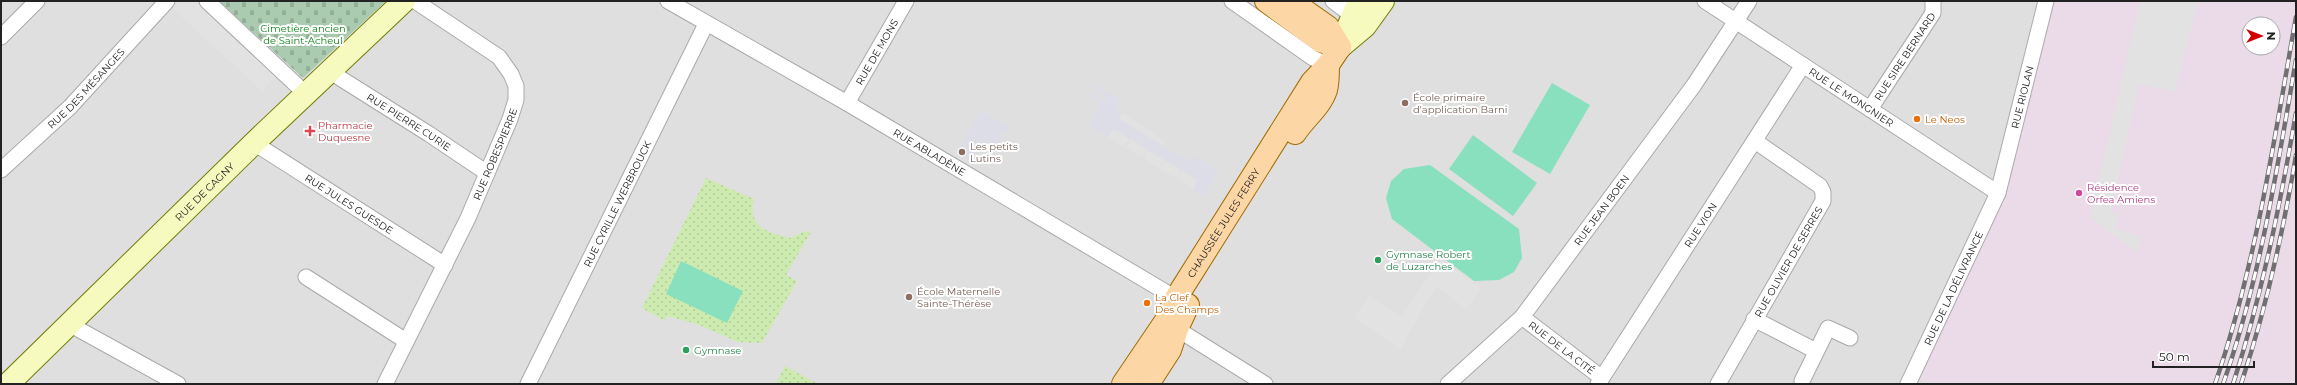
<svg xmlns="http://www.w3.org/2000/svg" width="2297" height="385" font-family="Montserrat,sans-serif">
	<defs>
		<pattern id="grass-dots" width="8" height="8" patternUnits="userSpaceOnUse"><rect width="8" height="8" fill="#cdebb0"/><path d="M2 2h.1M6 6h.1" fill="none" stroke="#b0c997" stroke-width="1.8" stroke-linecap="round"/></pattern>
		<pattern id="cemetery-stones" width="16" height="16" patternUnits="userSpaceOnUse"><rect width="16" height="16" fill="#aacbaf"/><path d="M2 7V4a2 2 0 0 1 4 0v3zM10 15v-3a2 2 0 0 1 4 0v3z" fill="#92ae96"/></pattern>
	</defs>
	<rect width="100%" height="100%" fill="#f2efe9"/>
	<path fill="#e0dfdf" d="M1 1H2053L2002 201 1916 378 1924 381 1923 384H1Z"/>
	<path fill="#ebdbe8" fill-rule="evenodd" d="M2053 1H2296V384H1923L1924 381 1915 378 2002 201ZM2249 24H2273V48H2249Z"/>
	<path fill="url(#grass-dots)" d="M706 178 754 199C747 227 767 232 790 238L805 231 811 232 786 275 797 281 762 343 738 342 697 324 667 316 665 321 642 308Z
		M785 366 818 384H776Z"/>
	<path fill="url(#cemetery-stones)" d="M219 1H386L303 78Z"/>
	<path fill="#88e0be" d="M1552 83 1590 105 1550 174 1512 152Z
		M1473 135 1537 183 1513 216 1449 169Z
		M1430 165 1519 229 1522 258 1514 272 1499 280 1474 281 1392 219 1386 198 1391 181 1404 169Z
		M681 261 743 291 727 323 666 294Z"/>
	<path fill="#e2e2e2" d="M175 1H195L275 77 262 91 170 6Z
		M2140 1H2198L2175 92 2139 84 2111 213 2119 215 2115 229 2142 236 2137 253 2090 217Z
		M1123 113 1166 142 1163 145 1119 119Z
		M1113 129 1129 139 1124 147 1108 137Z
		M1131 139 1146 149 1142 157 1126 148Z
		M1148 150 1164 160 1159 168 1143 158Z
		M1165 161 1181 170 1176 178 1160 169Z
		M1182 171 1198 181 1193 189 1177 179Z
		M1441 259 1481 289 1466 309 1436 286 1400 349 1354 318 1369 295 1401 316Z"/>
	<path fill="#dddde8" d="M1091 83 1121 99 1115 108 1123 113 1119 119 1190 162 1194 156 1219 171 1204 196 1193 189 1198 180 1114 129 1108 137 1089 126 1101 102 1090 96 1091 93 1103 101 1107 96 1090 86Z
		M981 111 1009 127 1005 133 1001 130 999 133 1003 136 995 150 982 144 972 162 957 153Z"/>
	<g fill="none" stroke-linecap="round" stroke-linejoin="round">
		<g stroke="#a9a9a9" stroke-width="17">
			<g id="minor">
				<path d="M207 1 306 94"/>
				<path id="s1" d="M668 1 847 103 1184 303"/>
				<path d="M1232 1 1313 58 1328 65"/>
				<path d="M1333 1 1353 16"/>
				<path id="s2" d="M1705 1 1998 193"/>
				<path d="M1 37 37 1"/>
				<path id="s3" d="M331 68 340 78 429 134 487 173"/>
				<path id="s4" d="M847 103 906 1"/>
				<path id="s5" d="M1870 109 1933 13V1"/>
				<path id="s6" d="M254 143 445 265"/>
				<path id="s7" d="M1 170 70 107 167 1"/>
				<path d="M306 277 406 341"/>
				<path id="s8" d="M1522 317 1602 378"/>
				<path d="M1754 319 1816 351"/>
				<path d="M69 324 178 384"/>
				<path d="M1169 324 1265 384"/>
				<path d="M1802 381 1828 328 1850 338"/>
				<path id="s9" d="M385 384 468 218 510 119 516 100V86L511 74 499 57 415 1"/>
				<path id="s10" d="M528 384 706 24"/>
				<path id="s11" d="M1448 384 1522 317 1694 85 1749 1"/>
				<path id="s12" d="M1598 384 1803 65"/>
				<path id="s13" d="M1718 384 1823 201V192L1820 186 1755 141"/>
				<path id="s14" d="M1908 384 1998 193 2046 1"/>
			</g>
		</g>
		<g stroke="#707d05" stroke-width="24">
			<g id="secondary">
				<path d="M1341 44 1359 1"/>
				<path d="M1340 47 1365 26 1383 1"/>
				<path id="s15" d="M8 384 254 143 404 1"/>
			</g>
		</g>
		<g stroke="#a06b00" stroke-width="24">
			<g id="primary">
				<path d="M1266 1 1320 41 1340 47"/>
				<path d="M1291 1 1328 27 1340 47"/>
				<path d="M1295 133C1304 119 1321 106 1326 90 1328 83 1328 73 1328 65"/>
				<path id="s16" d="M1123 384 1165 322 1176 298 1312 82 1328 65 1340 47"/>
				<path d="M1148 384 1170 350 1177 329 1188 305"/>
			</g>
		</g>
		<use href="#minor" stroke="#fff" stroke-width="15"/>
		<use href="#secondary" stroke="#f7fabf" stroke-width="22"/>
		<use href="#primary" stroke="#fcd6a4" stroke-width="22"/>
		<g stroke="#707070" stroke-width="4.5">
			<path id="rail" d="M2215 384C2256 265 2274 140 2296 17
				M2223 384C2260 280 2277 169 2296 60
				M2233 384C2262 295 2280 205 2296 113
				M2241 384C2266 309 2283 233 2296 155"/>
		</g>
		<use href="#rail" stroke="#fff" stroke-width="3" stroke-dasharray="9" stroke-linecap="butt"/>
	</g>
	<g fill="#8d6e63" stroke="#fff" stroke-width="1.5">
		<circle cx="1405" cy="103" r="4"/>
		<circle cx="962" cy="152" r="4"/>
		<circle cx="909" cy="297" r="4"/>
	</g>
	<g fill="#e8710a" stroke="#fff" stroke-width="1.5">
		<circle cx="1917" cy="119" r="4"/>
		<circle cx="1147" cy="303" r="4"/>
	</g>
	<path fill="#e0444e" stroke="#fff" stroke-width="1.5" d="M308 125h4v4h4v4h-4v4h-4v-4h-4v-4h4z"/>
	<circle fill="#d1479c" stroke="#fff" stroke-width="1.5" cx="2079" cy="193" r="4"/>
	<g fill="#2e9e5b" stroke="#fff" stroke-width="1.5">
		<circle cx="1378" cy="260" r="4"/>
		<circle cx="686" cy="350" r="4"/>
	</g>
	<g text-anchor="middle" stroke-width="4" stroke-linejoin="round" paint-order="stroke">
		<g font-size="10" fill="#0c8416" stroke="#fff">
			<text x="303" y="32">Cimetière ancien<tspan x="303" dy="12">de Saint-Acheul</tspan></text>
		</g>
		<g font-size="10" fill="#222" stroke="#fff">
			<text dy="4" stroke="none"><textPath href="#s4" startOffset="59">RUE DE MONS</textPath></text>
			<text dy="4" stroke="none"><textPath href="#s5" startOffset="63">RUE SIRE BERNARD</textPath></text>
			<text dy="4" stroke="none"><textPath href="#s7" startOffset="118">RUE DES MÉSANGES</textPath></text>
			<text dy="4" stroke="none"><textPath href="#s2" startOffset="175">RUE LE MONGNIER</textPath></text>
			<text dy="4" stroke="none"><textPath href="#s14" startOffset="310">RUE RIOLAN</textPath></text>
			<text dy="4" stroke="none"><textPath href="#s3" startOffset="95">RUE PIERRE CURIE</textPath></text>
			<text dy="4" stroke="none"><textPath href="#s1" startOffset="302">RUE ABLADÈNE</textPath></text>
			<text dy="4" stroke="none"><textPath href="#s9" startOffset="255">RUE ROBESPIERRE</textPath></text>
			<text dy="4" stroke="none"><textPath href="#s15" startOffset="275">RUE DE CAGNY</textPath></text>
			<text dy="4" stroke="none"><textPath href="#s6" startOffset="113">RUE JULES GUESDE</textPath></text>
			<text dy="4" stroke="none"><textPath href="#s10" startOffset="201">RUE CYRILLE WERBROUCK</textPath></text>
			<text dy="4" stroke="none"><textPath href="#s11" startOffset="233">RUE JEAN BOEN</textPath></text>
			<text dy="4" stroke="none"><textPath href="#s16" startOffset="190">CHAUSSÉE JULES FERRY</textPath></text>
			<text dy="4" stroke="none"><textPath href="#s12" startOffset="189">RUE VION</textPath></text>
			<text dy="4" stroke="none"><textPath href="#s13" startOffset="141">RUE OLIVIER DE SERRES</textPath></text>
			<text dy="4" stroke="none"><textPath href="#s14" startOffset="106">RUE DE LA DÉLIVRANCE</textPath></text>
			<text dy="4" stroke="none"><textPath href="#s8" startOffset="50">RUE DE LA CITÉ</textPath></text>
		</g>
		<g font-size="10" fill="#785e54" stroke="#fff" text-anchor="start">
			<text x="1413" y="101">École primaire<tspan x="1413" dy="12">d'application Barni</tspan></text>
			<text x="970" y="150">Les petits<tspan x="970" dy="12">Lutins</tspan></text>
			<text x="917" y="295">École Maternelle<tspan x="917" dy="12">Sainte-Thérèse</tspan></text>
		</g>
		<g font-size="10" fill="#c56008" stroke="#fff" text-anchor="start">
			<text x="1925" y="123">Le Neos</text>
			<text x="1155" y="301">La Clef<tspan x="1155" dy="12">Des Champs</tspan></text>
		</g>
		<g font-size="10" fill="#be3a42" stroke="#fff" text-anchor="start">
			<text x="318" y="129">Pharmacie<tspan x="318" dy="12">Duquesne</tspan></text>
		</g>
		<g font-size="10" fill="#b23c85" stroke="#fff" text-anchor="start">
			<text x="2087" y="191">Résidence<tspan x="2087" dy="12">Orfea Amiens</tspan></text>
		</g>
		<g font-size="10" fill="#27864d" stroke="#fff" text-anchor="start">
			<text x="1386" y="258">Gymnase Robert<tspan x="1386" dy="12">de Luzarches</tspan></text>
			<text x="694" y="354">Gymnase</text>
		</g>
	</g>
	<rect width="2297" height="385" fill="none" stroke="#222222" stroke-width="4"/>
	<g transform="translate(2261 36) rotate(90)"><circle r="19" fill="#ffffff" stroke="#a7a7a7"/>
	<path d="M0-3L7 15L0 10L-7 15Z" fill="#d40000"/>
	<text y="-6" font-size="11" font-weight="bold" text-anchor="middle" fill="#222222">N</text>
	</g>
	<path d="M2153 361v6h101v-6" fill="none" stroke="#222222" stroke-width="2"/>
	<text x="2159" y="361" font-size="12" fill="#222222" stroke="#ffffff" stroke-width="3" paint-order="stroke">50 m</text>
</svg>
